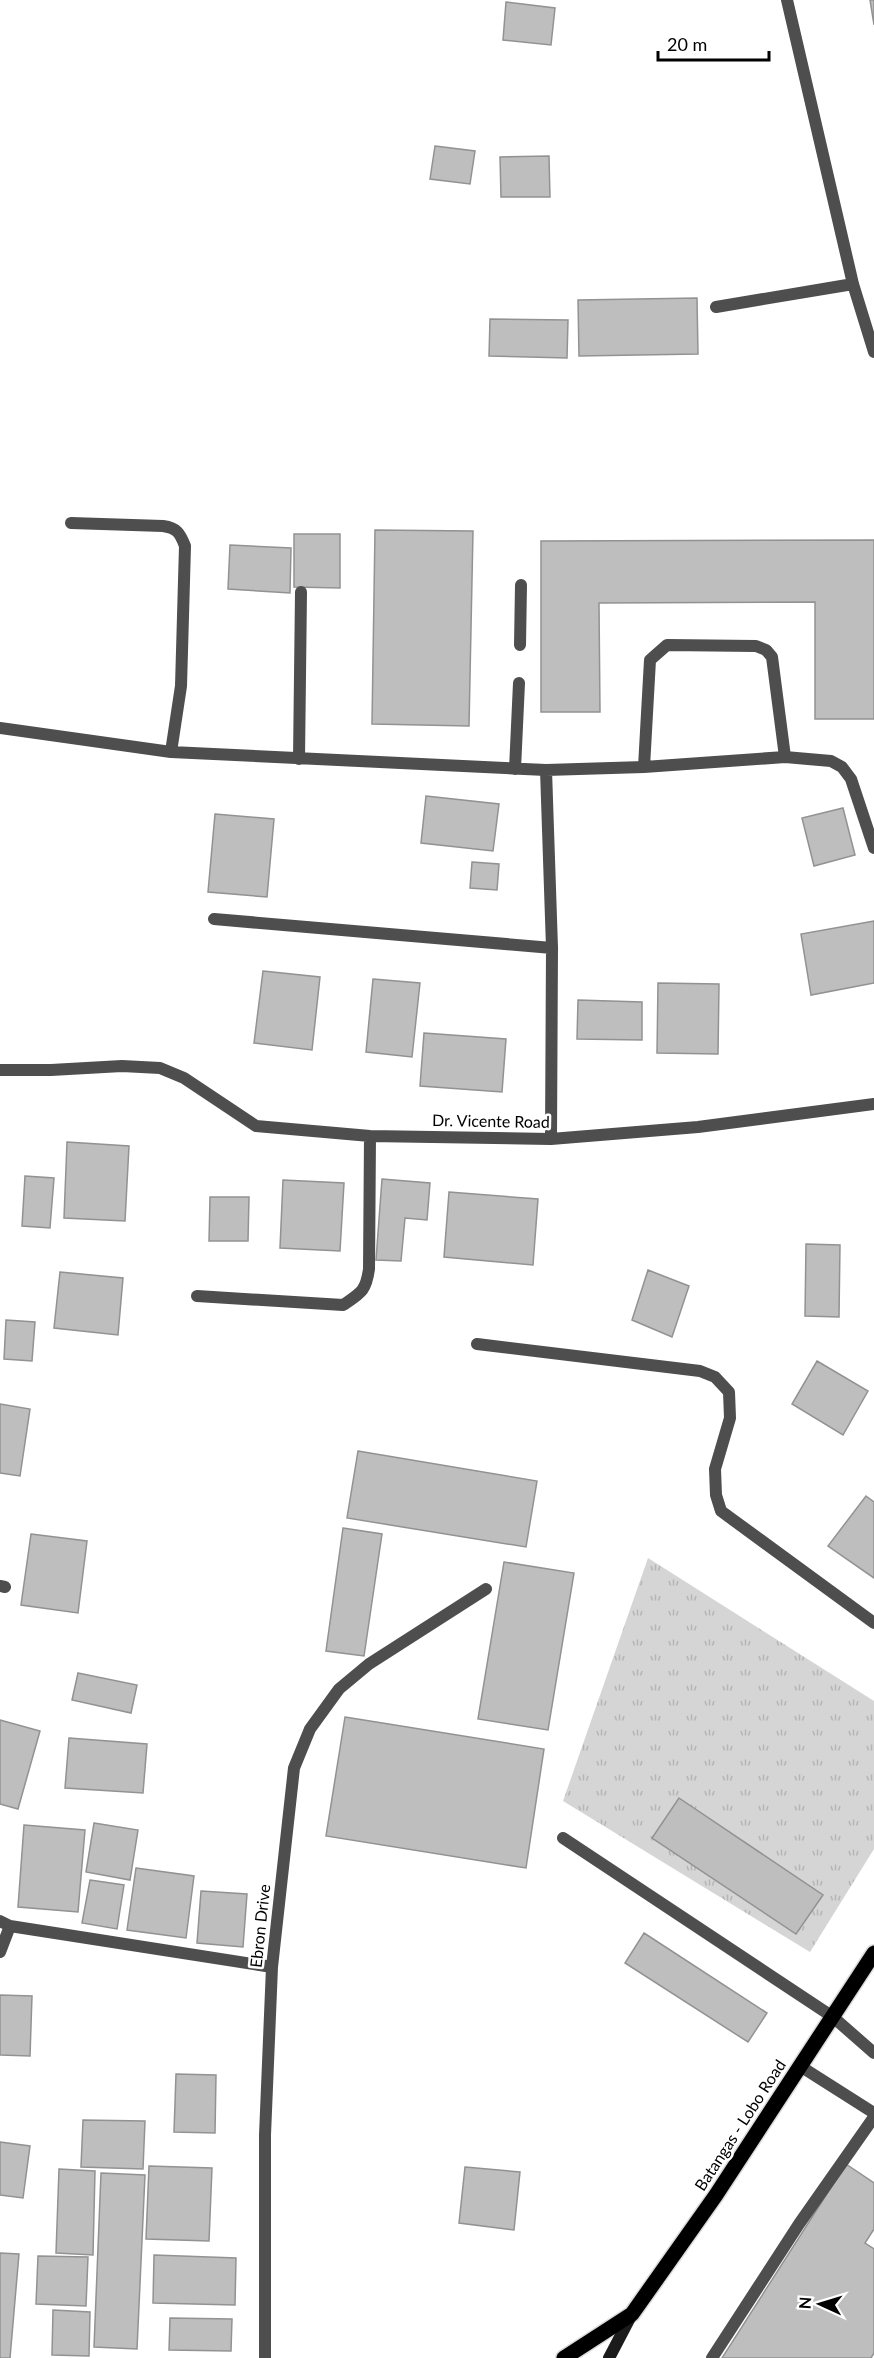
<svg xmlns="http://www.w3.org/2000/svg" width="874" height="2358" font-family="Lato,sans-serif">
	<defs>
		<pattern id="grass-tufts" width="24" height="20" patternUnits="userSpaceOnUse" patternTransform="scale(1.5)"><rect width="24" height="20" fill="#d5d5d5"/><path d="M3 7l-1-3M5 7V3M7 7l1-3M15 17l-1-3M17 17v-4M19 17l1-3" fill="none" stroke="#b5b5b5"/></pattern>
	</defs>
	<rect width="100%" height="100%" fill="#fff"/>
	<path fill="url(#grass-tufts)" d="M648 1558 874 1701V1849L810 1952 563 1801Z"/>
	<path fill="#bebebe" stroke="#929292" stroke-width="1.5" d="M870 0H874V25Z
		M506 2 555 8 551 45 503 40Z
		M435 146 475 151 470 184 430 179Z
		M549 156 550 197H501L500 157Z
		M697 298 698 354 579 356 578 300Z
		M490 319 568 320 567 358 489 356Z
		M375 530 473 531 469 726 372 724Z
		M294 534H340V588L294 587Z
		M874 540V719H815V602L599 603 600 712H541V541Z
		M230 545 291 548 290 593 228 589Z
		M426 796 499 804 493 851 421 843Z
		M843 808 855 855 814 866 802 818Z
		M215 814 274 819 267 897 208 892Z
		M472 862 499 864 497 890 470 888Z
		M874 921V983L811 995 801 934Z
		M263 971 320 977 312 1050 254 1043Z
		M373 979 420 983 412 1057 366 1052Z
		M658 983 719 984 718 1054 657 1053Z
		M578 1000 642 1002V1040L577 1039Z
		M424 1033 506 1039 502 1092 420 1086Z
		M67 1142 129 1146 125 1221 64 1218Z
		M25 1176 54 1178 50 1228 22 1226Z
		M382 1179 430 1183 427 1220 405 1218 401 1261 376 1260Z
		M283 1180 344 1183 340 1251 280 1248Z
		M449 1192 538 1199 533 1265 444 1257Z
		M210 1197H249L248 1241H209Z
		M806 1244 840 1245 839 1317 805 1316Z
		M648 1270 689 1286 672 1337 632 1320Z
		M60 1272 123 1278 118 1335 54 1328Z
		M6 1320 35 1322 32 1361 4 1359Z
		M817 1361 868 1391 843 1435 792 1404Z
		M0 1404 30 1409 20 1476 0 1473Z
		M358 1451 537 1481 526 1547 347 1518Z
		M866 1496 874 1502V1578L828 1546Z
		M343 1528 382 1534 364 1656 326 1651Z
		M31 1534 87 1541 78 1613 21 1605Z
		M504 1562 574 1573 548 1730 478 1719Z
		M78 1673 137 1685 131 1713 72 1700Z
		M345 1717 544 1749 526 1868 326 1836Z
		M0 1720 40 1731 18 1809 0 1804Z
		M69 1738 147 1744 143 1793 65 1788Z
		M679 1798 823 1895 796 1934 652 1838Z
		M94 1823 138 1830 130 1880 86 1872Z
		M24 1825 85 1830 78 1912 18 1907Z
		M136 1868 194 1876 186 1938 127 1930Z
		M90 1880 124 1885 117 1929 82 1923Z
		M201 1891 247 1894 243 1947 197 1943Z
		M644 1933 767 2013 748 2042 625 1963Z
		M0 1995 32 1996 30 2056 0 2055Z
		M176 2074 216 2075 215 2133 174 2132Z
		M83 2120 145 2121 143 2169 81 2167Z
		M0 2142 30 2146 23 2198 0 2195Z
		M846 2164 874 2183V2229L865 2243 874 2249V2353L871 2358H722Z
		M149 2166 212 2168 209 2241 146 2239Z
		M465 2167 520 2172 514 2230 459 2223Z
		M59 2169 95 2171 93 2255 56 2253Z
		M101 2173 145 2175 137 2349 94 2347Z
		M0 2253 19 2254 10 2358H0Z
		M154 2255 236 2258 235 2305 153 2303Z
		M38 2256 88 2257 86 2306 36 2304Z
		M53 2310 90 2312 89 2356 52 2355Z
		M170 2318 232 2319 231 2351 169 2350Z"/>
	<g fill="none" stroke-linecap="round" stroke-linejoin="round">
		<g stroke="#dbdbdb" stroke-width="18">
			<path id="primary" d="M564 2358 632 2314 716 2195 874 1953"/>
		</g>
		<path stroke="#4e4e4e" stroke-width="12" d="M71 523 163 526C177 528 180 533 185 546L181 686 171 752 546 770 644 767 785 757 831 761 842 767 851 779 874 848
			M520 645 521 585
			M0 728 171 752
			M299 759 301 592
			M644 767 650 660 667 645 756 646 766 650 772 657 785 757
			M515 769 519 683
			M546 770 552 948
			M563 1838 833 2017 874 2053
			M800 2066 874 2113
			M712 2358 799 2224 874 2117"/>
		<path stroke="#4e4e4e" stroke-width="12" d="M787 0 853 284 874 352
			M716 307 853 284
			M214 919 552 948 551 1139
			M0 1070H51L122 1066 160 1068 184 1078 256 1126 370 1136 551 1139 698 1127 874 1104
			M197 1296 343 1305C361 1293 366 1291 369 1269L370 1136
			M477 1344 700 1371 715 1377 729 1392 730 1418 715 1469 716 1495 721 1511 874 1623
			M0 1586 5 1587
			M0 1921 10 1926 272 1967
			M0 1952 10 1926
			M265 2358V2135L272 1967 294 1768 310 1729 339 1689 369 1664 486 1589"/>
		<path stroke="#1b1b1b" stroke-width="12" d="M609 2358 632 2314"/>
		<use href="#primary" stroke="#000" stroke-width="15"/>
	</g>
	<g text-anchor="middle" stroke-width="5" stroke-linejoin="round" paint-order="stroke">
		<g font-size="16" fill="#000" stroke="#fff">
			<text transform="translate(491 1121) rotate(1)" y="6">Dr. Vicente Road</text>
			<text transform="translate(260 1926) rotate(-84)" y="6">Ebron Drive</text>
			<text transform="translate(740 2125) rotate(-57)" y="6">Batangas - Lobo Road</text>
		</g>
	</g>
	<g transform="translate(820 2304) rotate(274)" stroke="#ffffff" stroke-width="4.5" paint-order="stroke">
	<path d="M0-4.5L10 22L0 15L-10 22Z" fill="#000000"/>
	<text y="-9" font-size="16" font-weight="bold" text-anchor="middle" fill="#000000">N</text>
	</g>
	<path d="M658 51v9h111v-9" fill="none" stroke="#000000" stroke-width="3"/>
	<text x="667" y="51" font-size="18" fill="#000000" stroke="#ffffff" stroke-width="4.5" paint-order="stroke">20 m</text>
</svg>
